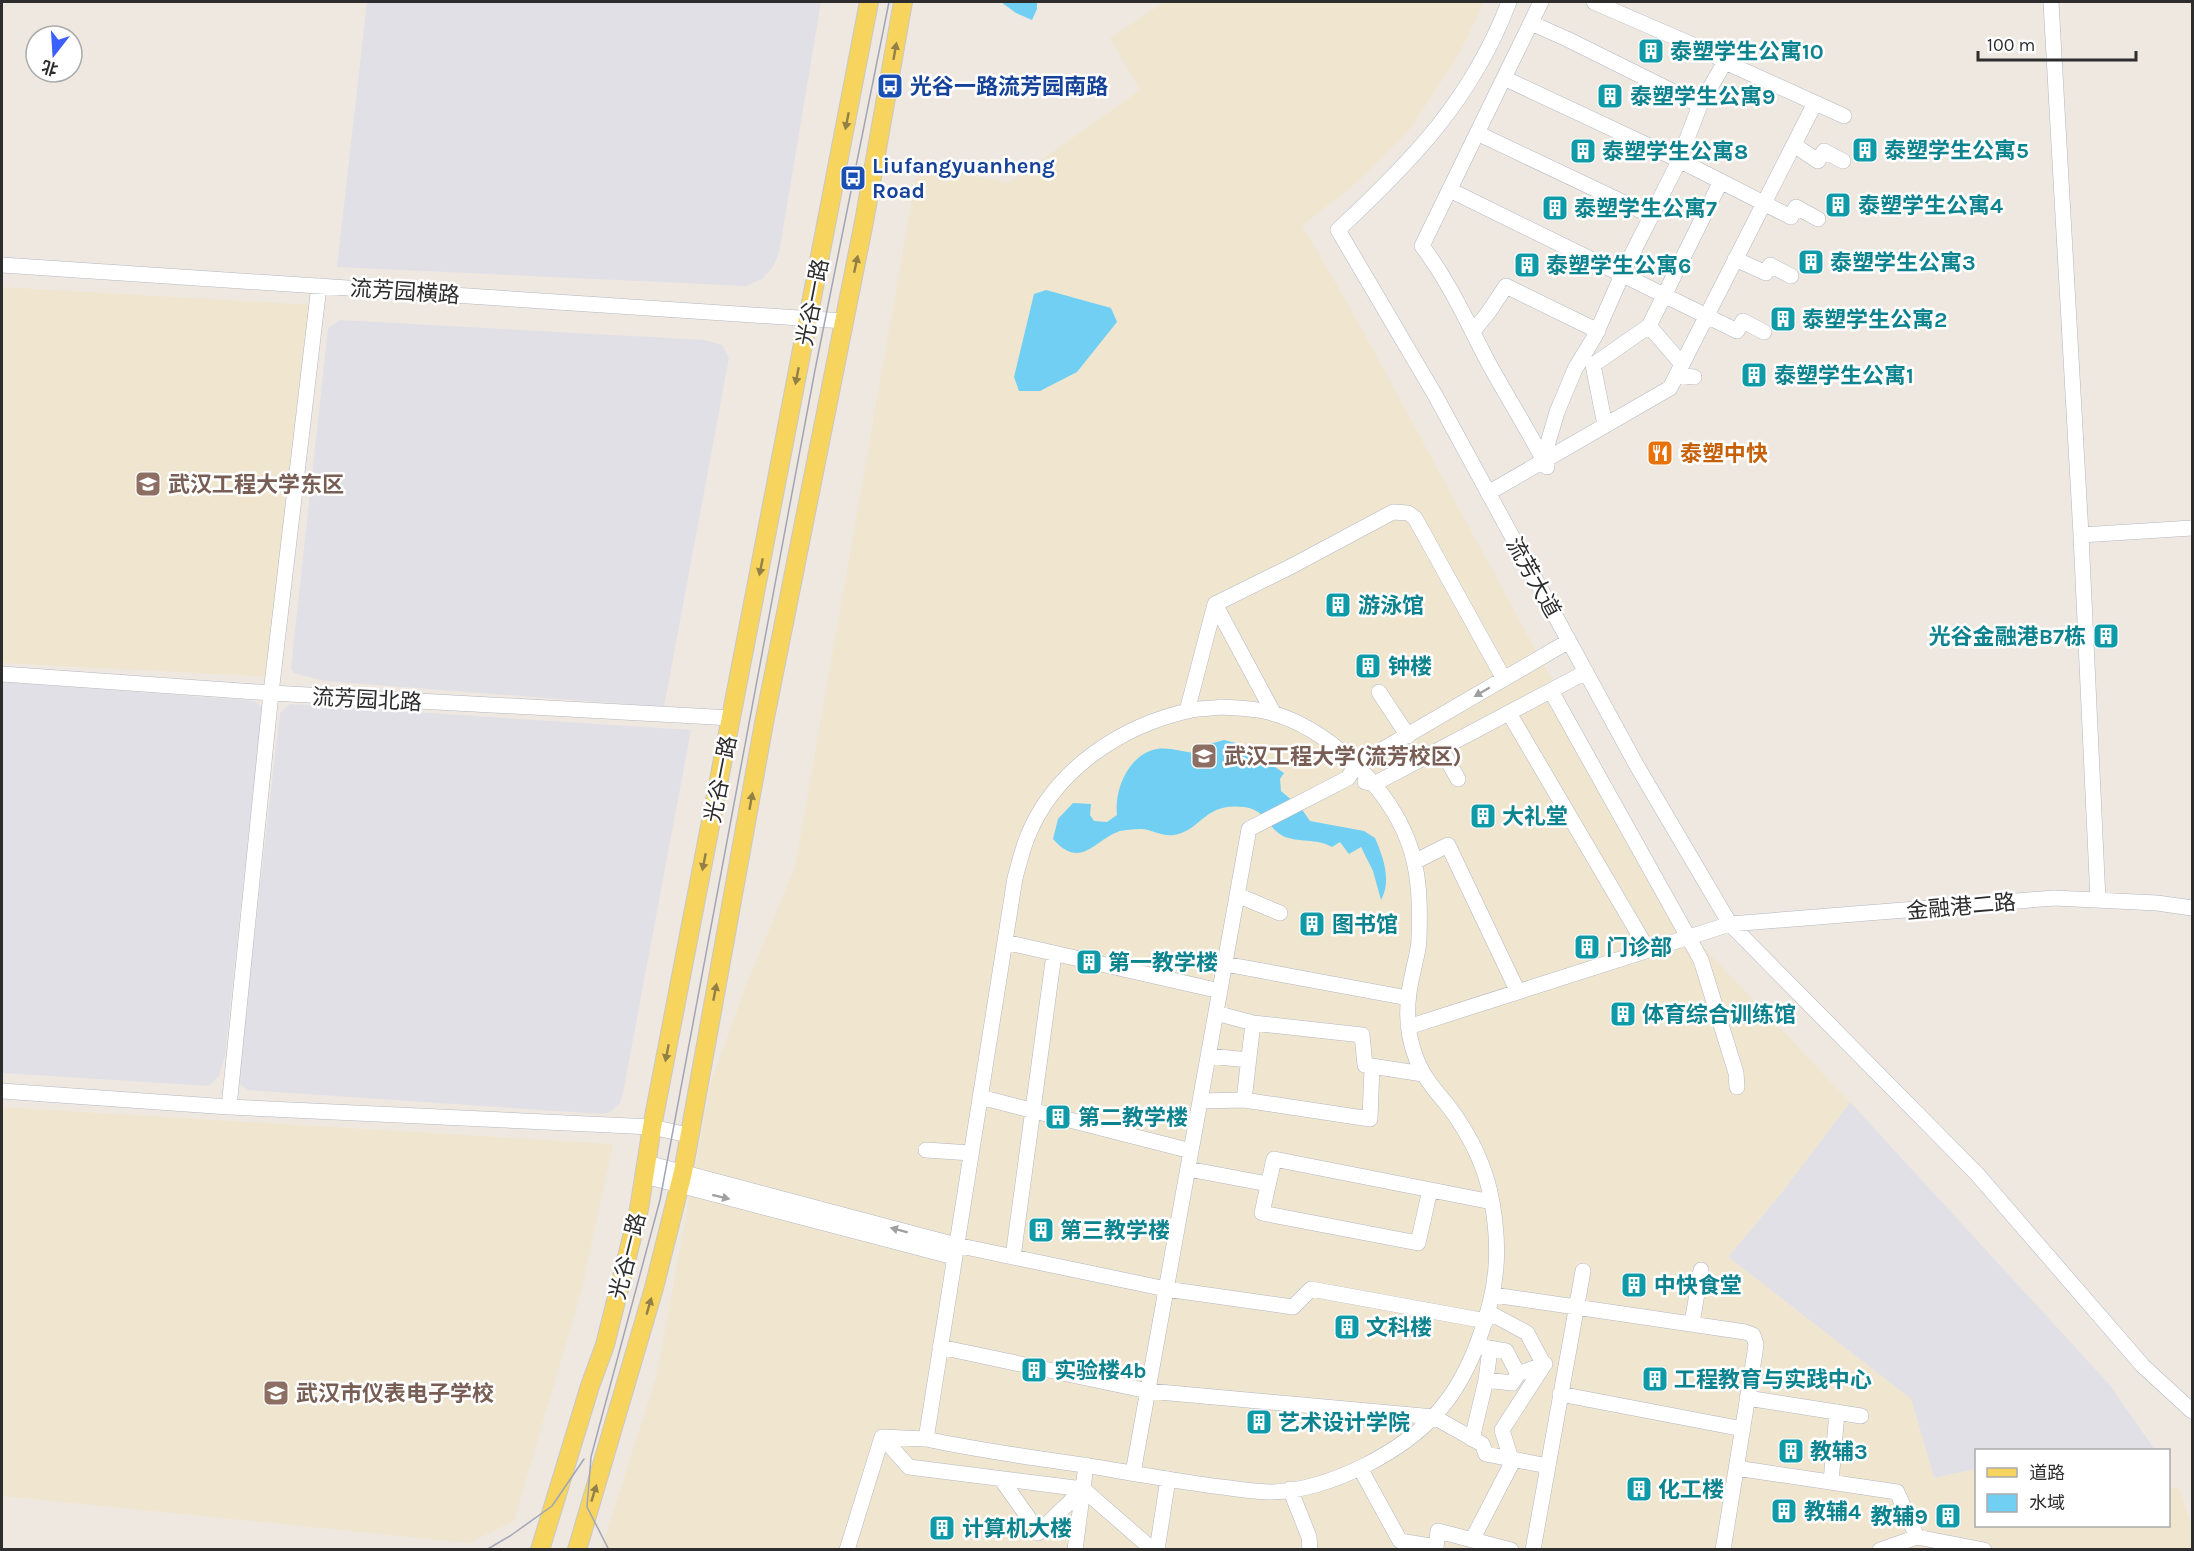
<svg xmlns="http://www.w3.org/2000/svg" width="2194" height="1551" font-family="Karla,'Noto Sans SC',sans-serif">
	<rect width="100%" height="100%" fill="#efe8e0"/>
	<path fill="#e2e0e7" d="M367 2H821L779 253 773 267 762 279 746 286 337 267Z
		M340 320 705 340 722 345 729 358 664 707 325 681 294 673 291 668 328 328Z
		M2 682 245 700 256 702 262 708 225 1056 219 1076 209 1086 2 1073Z
		M290 704 691 730 623 1093 620 1103 610 1112 602 1114 248 1090 241 1085 238 1077 280 713Z
		M1850 1102 2109 1384 2155 1450H1976V1469L1934 1478 1911 1399 1728 1257 1782 1192Z"/>
	<path fill="#f0e6cf" d="M1164 2H1484L1458 56 1410 129 1360 180 1302 226 1351 309 1533 645 1696 939 1850 1102 1782 1192 1728 1257 1911 1399 1934 1478 1976 1469V1526H2168L2169 1489 2179 1487 2192 1526V1549L601 1550 657 1374 710 1085 745 988 795 867 918 165 1009 183 1140 90 1110 38Z
		M2 287 313 305 276 677 2 663Z
		M2 1107 613 1144 582 1289 514 1521 469 1543 2 1496Z"/>
	<path fill="#70cff3" d="M1001 2H1037V9L1032 20 1016 13Z
		M1046 290 1111 308 1117 322 1077 372 1040 391H1019L1014 377 1034 294Z
		M1224 740 1240 744 1284 773 1280 779 1281 791 1301 808 1310 821 1364 831 1375 838C1383 857 1392 880 1381 900L1373 871 1361 847 1349 854 1340 842 1332 847C1317 838 1298 843 1283 836 1268 829 1267 810 1244 807 1204 802 1202 830 1174 835 1160 837 1151 828 1139 829 1133 829 1126 830 1120 831 1095 839 1081 871 1053 839L1058 819 1073 803 1091 804 1090 815 1094 821 1107 822 1117 815C1114 789 1129 754 1157 749 1168 747 1184 752 1195 753L1206 745Z"/>
	<g fill="none" stroke-linecap="round" stroke-linejoin="round">
		<g stroke="#b3b6c1" stroke-width="16">
			<path id="minor" d="M1509 2C1472 99 1413 160 1338 230L1435 395 1637 766 1730 924 1977 1174 2143 1366 2192 1411
				M1541 2 1422 246C1450 283 1467 322 1488 362 1507 397 1529 431 1547 467
				M1594 2 1709 52 1725 62 1844 116
				M2051 2 2081 535 2098 900
				M1531 23 1567 39 1700 105
				M1504 78 1679 160 1791 217 1796 207 1818 219
				M1477 133 1652 216
				M1794 145 1818 161 1824 151 1843 161
				M1450 190 1737 331 1743 321 1764 332
				M1735 259 1766 273 1770 265 1791 276
				M2 265 844 321
				M1649 326 1682 364
				M1474 330 1488 313 1506 286 1598 331
				M1677 375 1694 377
				M1605 425 1593 365 1649 326 1721 181
				M1543 460 1557 412 1575 369 1595 336 1626 266 1677 165 1700 105 1725 62
				M1488 493 1670 388 1815 103
				M2081 535 2192 528
				M1215 604 1274 714
				M2 674 271 693 732 718
				M1551 691 1701 960 1736 1073 1737 1087
				M1379 692 1408 736
				M1220 707C1236 708 1252 708 1268 712 1327 727 1387 786 1408 841 1420 872 1420 906 1419 938 1419 950 1415 961 1413 972 1406 1000 1405 1028 1415 1055 1422 1076 1435 1090 1449 1107 1470 1135 1486 1167 1492 1202 1501 1253 1497 1290 1479 1339 1457 1401 1424 1435 1366 1465 1338 1479 1303 1491 1272 1492 1258 1492 1244 1490 1230 1488 1193 1484 1156 1477 1119 1471 1055 1460 990 1453 926 1439L1015 878C1019 864 1022 851 1027 838 1054 769 1122 725 1192 710 1201 708 1211 709 1220 707Z
				M1187 711 1215 604 1292 566 1393 512 1408 513 1415 518 1504 679
				M1509 713 1648 950
				M1441 749 1458 779
				M1365 782 1374 784 1586 672
				M1414 862 1448 845 1518 992
				M1237 895 1280 913
				M1005 942 1220 991
				M1225 964 1408 998
				M1216 1013 1253 1023 1362 1035 1365 1065 1423 1074
				M1408 1027 1730 924 2054 898 2157 903 2192 908
				M1208 1056 1249 1060
				M2 1091 229 1107 652 1127 688 1135
				M980 1097 1191 1151
				M1244 1100 1253 1023
				M1200 1101 1244 1100 1370 1119 1372 1066
				M229 1107 271 693 319 286
				M926 1150 971 1153
				M647 1163 956 1245 1166 1289 1293 1307 1311 1289 1486 1321
				M1188 1169 1268 1184
				M645 1176 954 1257
				M1430 1190 1418 1243 1262 1213 1274 1159 1492 1202
				M1013 1257 1054 954
				M1494 1295 1745 1332 1753 1335 1756 1344 1755 1352 1723 1550
				M1488 1312 1527 1333 1544 1365 1502 1430 1511 1459
				M1692 1323 1701 1270
				M940 1347 1148 1391 1434 1417 1482 1444 1486 1454 1548 1466
				M1483 1347 1506 1351 1518 1374
				M1486 1380 1512 1383 1518 1374 1545 1364
				M1560 1394 1743 1429
				M1747 1398 1861 1416
				M882 1437 909 1467 1083 1489 1153 1550
				M882 1437 926 1439
				M1472 1439 1486 1380 1490 1349
				M1360 1468 1400 1541 1436 1547 1438 1531 1511 1550
				M1736 1468 1897 1492 1917 1537
				M1133 1473 1249 829 1348 778 1356 765 1569 641
				M1001 1479 1028 1517
				M1831 1482 1837 1412
				M1290 1489 1309 1537 1310 1550
				M1038 1533 1083 1489
				M1472 1540 1514 1459
				M847 1550 882 1437
				M1075 1550 1086 1465
				M1157 1550 1168 1479
				M1533 1550 1583 1271
				M1880 1550 1917 1537 1984 1550"/>
		</g>
		<g stroke="#c8c8c8" stroke-width="20">
			<path id="major" d="M540 1550 590 1386 605 1345 639 1209 652 1127 869 2
				M577 1550 654 1288 683 1172 764 723 864 222 903 2"/>
		</g>
		<use href="#minor" stroke="#fff" stroke-width="15"/>
		<use href="#major" stroke="#f6d45e" stroke-width="18"/>
		<path stroke="#a1a5b8" stroke-width="1.5" d="M486 1550 510 1536 552 1506 584 1459
			M609 1550 587 1507 591 1457 660 1200 815 370 889 2"/>
	</g>
	<defs><path id="oneway-solid" d="M-6-.8H1V-3.2L6.5 0L1 3.2V.8H-6Z" transform="scale(1.5)"/></defs>
	<g fill="#928046">
		<use href="#oneway-solid" transform="translate(895 51) rotate(-80)"/>
		<use href="#oneway-solid" transform="translate(847 121) rotate(101)"/>
		<use href="#oneway-solid" transform="translate(856 264) rotate(-78)"/>
		<use href="#oneway-solid" transform="translate(797 376) rotate(101)"/>
		<use href="#oneway-solid" transform="translate(761 567) rotate(101)"/>
		<use href="#oneway-solid" transform="translate(751 801) rotate(-80)"/>
		<use href="#oneway-solid" transform="translate(704 862) rotate(101)"/>
		<use href="#oneway-solid" transform="translate(715 992) rotate(-79)"/>
		<use href="#oneway-solid" transform="translate(667 1053) rotate(101)"/>
		<use href="#oneway-solid" transform="translate(649 1306) rotate(-74)"/>
		<use href="#oneway-solid" transform="translate(594 1493) rotate(-73)"/>
	</g>
	<g fill="#a0a0a0">
		<use href="#oneway-solid" transform="translate(1482 692) rotate(150)"/>
		<use href="#oneway-solid" transform="translate(721 1197) rotate(14)"/>
		<use href="#oneway-solid" transform="translate(899 1230) rotate(-165)"/>
	</g>
	<defs>
		<g id="building-square" transform="scale(1.35)"><rect x="-9" y="-9" width="18" height="18" rx="4" fill="#0f9aa8" stroke="#fff"/><path d="M-4-6H4V6H1V3H-1V6H-4ZM-2.5-4.3h1.7v1.8h-1.7ZM.8-4.3h1.7v1.8H.8ZM-2.5-1h1.7V.8h-1.7ZM.8-1h1.7V.8H.8Z" fill="#fff"/></g>
		<g id="bus-square" transform="scale(1.35)"><rect x="-9" y="-9" width="18" height="18" rx="4" fill="#1a4fb4" stroke="#fff"/><path d="M-5-6H5V4H4V6H2V4H-2V6H-4V4H-5ZM-3.5-4V0h7V-4ZM-3.5 1.2v1.5H-2V1.2ZM2 1.2v1.5H3.5V1.2Z" fill="#fff"/></g>
		<g id="restaurant-square" transform="scale(1.35)"><rect x="-9" y="-9" width="18" height="18" rx="4" fill="#e8710a" stroke="#fff"/><path d="M-5-6h1v4h1v-4h1v4h1v-4h1v5L-1.5 .5V6h-2V.5L-5-1ZM5-6V6H3V1.5H1.5Q1.5-4 5-6Z" fill="#fff"/></g>
		<g id="university-square" transform="scale(1.35)"><rect x="-9" y="-9" width="18" height="18" rx="4" fill="#8d6e63" stroke="#fff"/><path d="M0-5L7-2L0 1L-7-2ZM-4 1L0 2.5L4 1V4Q0 6-4 4Z" fill="#fff"/></g>
	</defs>
	<g fill-rule="evenodd">
		<use href="#building-square" x="1651" y="51"/>
		<use href="#bus-square" x="890" y="86"/>
		<use href="#building-square" x="1610" y="96"/>
		<use href="#building-square" x="1865" y="150"/>
		<use href="#building-square" x="1583" y="151"/>
		<use href="#bus-square" x="853" y="178"/>
		<use href="#building-square" x="1838" y="205"/>
		<use href="#building-square" x="1555" y="208"/>
		<use href="#building-square" x="1811" y="262"/>
		<use href="#building-square" x="1527" y="265"/>
		<use href="#building-square" x="1783" y="319"/>
		<use href="#building-square" x="1754" y="375"/>
		<use href="#restaurant-square" x="1660" y="453"/>
		<use href="#university-square" x="148" y="484"/>
		<use href="#building-square" x="1338" y="605"/>
		<use href="#building-square" x="2106" y="636"/>
		<use href="#building-square" x="1368" y="666"/>
		<use href="#university-square" x="1204" y="756"/>
		<use href="#building-square" x="1483" y="816"/>
		<use href="#building-square" x="1312" y="924"/>
		<use href="#building-square" x="1587" y="947"/>
		<use href="#building-square" x="1089" y="962"/>
		<use href="#building-square" x="1623" y="1014"/>
		<use href="#building-square" x="1058" y="1117"/>
		<use href="#building-square" x="1041" y="1230"/>
		<use href="#building-square" x="1634" y="1285"/>
		<use href="#building-square" x="1347" y="1327"/>
		<use href="#building-square" x="1034" y="1370"/>
		<use href="#building-square" x="1655" y="1379"/>
		<use href="#university-square" x="276" y="1393"/>
		<use href="#building-square" x="1259" y="1422"/>
		<use href="#building-square" x="1791" y="1451"/>
		<use href="#building-square" x="1639" y="1489"/>
		<use href="#building-square" x="1784" y="1511"/>
		<use href="#building-square" x="1948" y="1516"/>
		<use href="#building-square" x="942" y="1528"/>
	</g>
	<g text-anchor="middle" stroke-width="5" stroke-linejoin="round" paint-order="stroke">
		<g font-size="22" font-weight="bold" fill="#0d838f" stroke="#fff" text-anchor="start">
			<text x="1670" y="59">泰塑学生公寓10</text>
			<text x="1630" y="104">泰塑学生公寓9</text>
			<text x="1884" y="158">泰塑学生公寓5</text>
			<text x="1602" y="159">泰塑学生公寓8</text>
			<text x="1858" y="213">泰塑学生公寓4</text>
			<text x="1574" y="216">泰塑学生公寓7</text>
			<text x="1830" y="270">泰塑学生公寓3</text>
			<text x="1546" y="273">泰塑学生公寓6</text>
			<text x="1802" y="327">泰塑学生公寓2</text>
			<text x="1774" y="383">泰塑学生公寓1</text>
			<text x="1358" y="613">游泳馆</text>
			<text x="2086" y="644" text-anchor="end">光谷金融港B7栋</text>
			<text x="1388" y="674">钟楼</text>
			<text x="1502" y="824">大礼堂</text>
			<text x="1332" y="932">图书馆</text>
			<text x="1606" y="955">门诊部</text>
			<text x="1108" y="970">第一教学楼</text>
			<text x="1642" y="1022">体育综合训练馆</text>
			<text x="1078" y="1125">第二教学楼</text>
			<text x="1060" y="1238">第三教学楼</text>
			<text x="1654" y="1293">中快食堂</text>
			<text x="1366" y="1335">文科楼</text>
			<text x="1054" y="1378">实验楼4b</text>
			<text x="1674" y="1387">工程教育与实践中心</text>
			<text x="1278" y="1430">艺术设计学院</text>
			<text x="1810" y="1459">教辅3</text>
			<text x="1658" y="1497">化工楼</text>
			<text x="1804" y="1519">教辅4</text>
			<text x="1928" y="1524" text-anchor="end">教辅9</text>
			<text x="962" y="1536">计算机大楼</text>
		</g>
		<g font-size="22" font-weight="bold" fill="#164399" stroke="#fff" text-anchor="start">
			<text x="910" y="94">光谷一路流芳园南路</text>
			<text x="872" y="173">Liufangyuanheng<tspan x="872" dy="25">Road</tspan></text>
		</g>
		<g font-size="22" fill="#2d2d2d" stroke="#fff">
			<text transform="translate(405 291) rotate(4)" y="8">流芳园横路</text>
			<text transform="translate(812 302) rotate(-79)" y="8">光谷一路</text>
			<text transform="translate(1534 577) rotate(61)" y="8">流芳大道</text>
			<text transform="translate(367 699) rotate(3)" y="8">流芳园北路</text>
			<text transform="translate(720 779) rotate(-79)" y="8">光谷一路</text>
			<text transform="translate(1961 906) rotate(-5)" y="8">金融港二路</text>
			<text transform="translate(627 1256) rotate(-76)" y="8">光谷一路</text>
		</g>
		<g font-size="22" font-weight="bold" fill="#c56008" stroke="#fff" text-anchor="start">
			<text x="1680" y="461">泰塑中快</text>
		</g>
		<g font-size="22" font-weight="bold" fill="#785e54" stroke="#fff" text-anchor="start">
			<text x="168" y="492">武汉工程大学东区</text>
			<text x="1224" y="764">武汉工程大学(流芳校区)</text>
			<text x="296" y="1401">武汉市仪表电子学校</text>
		</g>
	</g>
	<rect width="2194" height="1551" fill="none" stroke="#2d2d2d" stroke-width="6"/>
	<rect x="1975" y="1449" width="195" height="78" fill="#ffffff" stroke="#ababab" stroke-width="1.5"/>
	<rect x="1987" y="1468" width="30" height="9" fill="#f6d45e" stroke="#ababab" stroke-width="1.5"/>
	<text x="2029" y="1479" font-size="18" fill="#2d2d2d">道路</text>
	<rect x="1987" y="1494" width="30" height="18" fill="#70cff3" stroke="#ababab" stroke-width="1.5"/>
	<text x="2029" y="1509" font-size="18" fill="#2d2d2d">水域</text>
	<g transform="translate(54 54) rotate(197)"><circle r="28" fill="#ffffff" stroke="#ababab" stroke-width="1.5"/>
	<path d="M0-4.5L10 22L0 15L-10 22Z" fill="#3c5fff"/>
	<text y="-9" font-size="16" font-weight="bold" text-anchor="middle" fill="#2d2d2d">北</text>
	</g>
	<path d="M1978 51v9h158v-9" fill="none" stroke="#2d2d2d" stroke-width="3"/>
	<text x="1987" y="51" font-size="18" fill="#2d2d2d" stroke="#ffffff" stroke-width="4.5" paint-order="stroke">100 m</text>
</svg>
